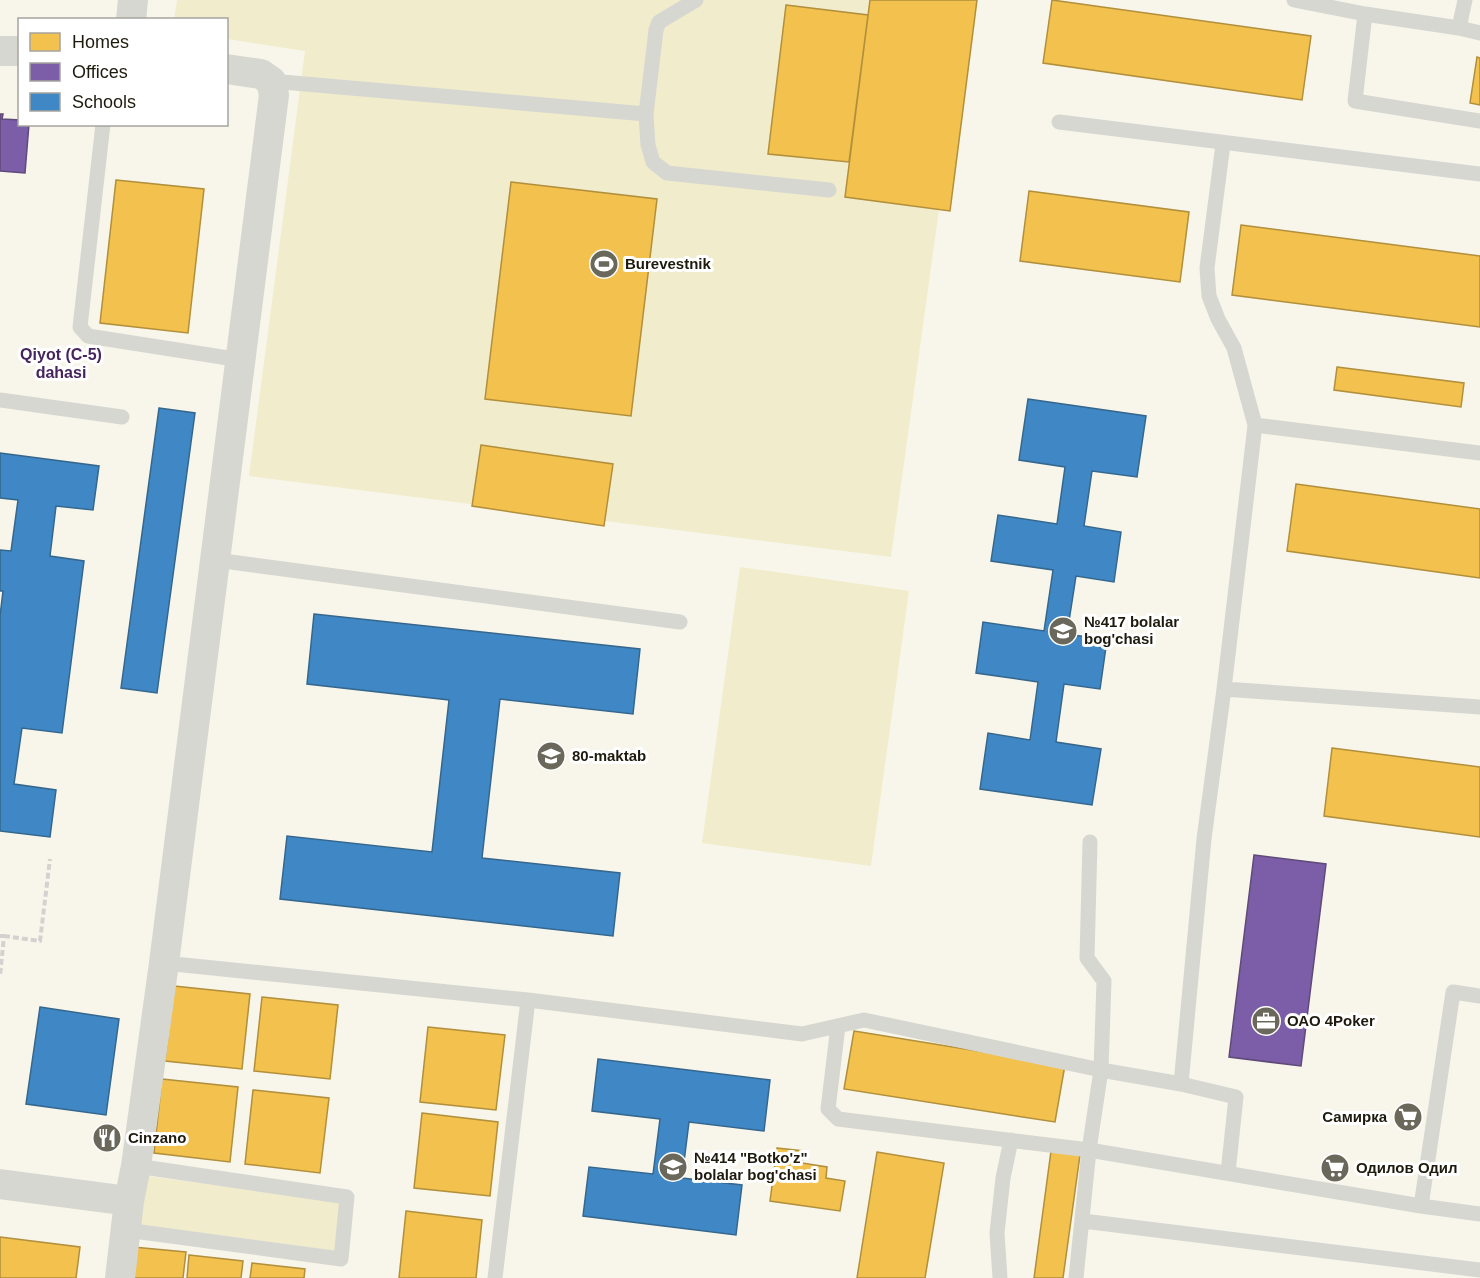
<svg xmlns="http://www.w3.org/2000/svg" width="1480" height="1278" font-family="Helvetica,sans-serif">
	<rect width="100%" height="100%" fill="#f8f6ea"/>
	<path fill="#f1eccc" d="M177 0H968L891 557 249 476 305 51 227 39 226 20H174Z
		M740 567 909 591 871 866 702 843Z
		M147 1176 341 1202 337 1251 140 1225Z"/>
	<path fill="#f2c14e" stroke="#b28f3b" stroke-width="1.5" d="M870 0H977L950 211 845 197Z
		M1052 0 1311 36 1302 100 1043 63Z
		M786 5 868 15 849 162 768 154Z
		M1477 57 1480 58V105L1470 103Z
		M116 180 204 189 188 333 100 323Z
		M511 182 657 199 631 416 485 399Z
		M1029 191 1189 212 1180 282 1020 261Z
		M1241 225 1480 256V327L1232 295Z
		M1337 367 1464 383 1461 407 1334 390Z
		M481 445 613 464 604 526 472 506Z
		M1296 484 1480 509V578L1287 551Z
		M1332 748 1480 767V837L1324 816Z
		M174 986 250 994 242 1069 165 1061Z
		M262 997 338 1005 330 1079 254 1071Z
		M428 1027 505 1035 496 1110 420 1102Z
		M854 1031 1065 1065 1055 1122 844 1089Z
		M162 1079 238 1087 230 1162 154 1153Z
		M253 1090 329 1098 320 1173 245 1164Z
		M422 1113 498 1122 490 1196 414 1188Z
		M777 1148 804 1151 802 1163 827 1167 826 1178 845 1181 840 1211 770 1201Z
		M1051 1151 1080 1155 1063 1278H1034Z
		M877 1152 944 1163 925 1278H857Z
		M406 1211 482 1220 476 1278H399Z
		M0 1237 80 1247 76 1278H0Z
		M133 1247 186 1252 183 1278H129Z
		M189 1255 243 1261 241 1278H187Z
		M252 1263 305 1269 304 1278H250Z"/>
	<path fill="#7b5ea7" stroke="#5f4a79" stroke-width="1.5" d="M0 114H3L2 119 20 120V124H29L25 173 0 171Z
		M1254 855 1326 864 1301 1066 1229 1057Z"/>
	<path fill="#3f88c5" stroke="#35678e" stroke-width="1.5" d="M1028 399 1146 416 1137 477 1092 471 1084 526 1121 532 1114 582 1076 576 1067 634 1107 640 1100 689 1064 684 1056 742 1101 749 1092 805 980 789 988 733 1030 740 1038 682 976 673 983 622 1044 631 1053 570 991 561 998 515 1057 524 1065 467 1019 460Z
		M159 408 195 413 157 693 121 688Z
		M0 453 99 466 93 510 56 506 50 556 84 561 62 733 22 728 14 784 56 790 50 837 0 831V616L3 591H0V550L11 551 18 500 0 498Z
		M314 614 640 649 633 714 500 699 482 858 620 873 613 936 280 899 287 836 432 852 449 700 307 684Z
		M40 1007 119 1019 106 1115 26 1104Z
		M598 1059 770 1080 764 1131 689 1122 682 1178 742 1185 736 1235 583 1216 589 1167 653 1174 660 1119 592 1111Z"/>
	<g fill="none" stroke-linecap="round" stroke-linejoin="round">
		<path stroke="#d3d2cf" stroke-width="4" stroke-dasharray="6 3" stroke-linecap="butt" d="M0 936H4L0 976
			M4 936 40 941 50 859"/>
		<path stroke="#d7d7d2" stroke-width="15" d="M1294 0 1365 14 1355 101 1480 121
			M1365 14 1459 28 1465 0
			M1459 28 1480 33
			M271 81 646 114 648 145 653 162 667 173 829 190
			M646 114 656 30 659 22 696 0
			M1059 122 1480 174
			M103 124 80 327 88 336 241 360
			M1223 144 1207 268 1209 296 1218 319 1234 348 1255 425 1224 689 1204 839 1181 1084 1236 1097 1228 1173
			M0 400 122 417
			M1255 425 1480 453
			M216 560 680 622
			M1224 689 1480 707
			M164 963 528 1000 495 1278
			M528 1000 802 1034 864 1020 1101 1070 1181 1084
			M838 1026 828 1109 838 1119 1089 1150 1101 1070 1104 981 1087 958 1090 842
			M1421 1206 1453 992 1480 996
			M1083 1221 1480 1270
			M126 1230 341 1259 347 1197 136 1166
			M1000 1278 997 1233 1003 1178 1011 1140
			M1076 1278 1089 1150 1421 1206 1480 1214"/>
		<path stroke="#d7d7d2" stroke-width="30" d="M131 20 133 0
			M0 51H20
			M0 1184 129 1201
			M120 1278 129 1201 136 1166 164 963 274 95 271 81 261 74 226 69"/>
	</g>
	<defs>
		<g id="stadium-disc" transform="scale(1.5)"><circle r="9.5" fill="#6a685b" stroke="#fff"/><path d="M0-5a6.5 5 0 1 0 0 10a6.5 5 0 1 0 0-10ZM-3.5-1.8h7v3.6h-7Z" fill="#fff"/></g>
		<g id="school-disc" transform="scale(1.5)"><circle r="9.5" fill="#6a685b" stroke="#fff"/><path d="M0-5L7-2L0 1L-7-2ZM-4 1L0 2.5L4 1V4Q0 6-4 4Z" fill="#fff"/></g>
		<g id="office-disc" transform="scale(1.5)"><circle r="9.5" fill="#6a685b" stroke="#fff"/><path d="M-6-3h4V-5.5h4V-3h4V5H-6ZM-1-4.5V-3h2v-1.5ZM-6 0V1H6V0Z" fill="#fff"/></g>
		<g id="supermarket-disc" transform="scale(1.5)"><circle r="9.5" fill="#6a685b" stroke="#fff"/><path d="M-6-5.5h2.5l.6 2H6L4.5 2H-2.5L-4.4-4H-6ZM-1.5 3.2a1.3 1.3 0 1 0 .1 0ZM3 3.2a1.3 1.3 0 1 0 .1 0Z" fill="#fff"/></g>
		<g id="restaurant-disc" transform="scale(1.5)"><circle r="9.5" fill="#6a685b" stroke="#fff"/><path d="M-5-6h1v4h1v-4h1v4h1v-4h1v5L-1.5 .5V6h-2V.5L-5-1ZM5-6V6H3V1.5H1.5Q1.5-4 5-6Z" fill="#fff"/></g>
	</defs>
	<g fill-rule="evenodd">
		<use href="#stadium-disc" x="604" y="264"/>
		<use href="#school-disc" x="1063" y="631"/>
		<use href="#school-disc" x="551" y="756"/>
		<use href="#office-disc" x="1266" y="1021"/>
		<use href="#supermarket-disc" x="1408" y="1117"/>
		<use href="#restaurant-disc" x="107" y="1138"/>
		<use href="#school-disc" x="673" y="1167"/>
		<use href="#supermarket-disc" x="1335" y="1168"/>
	</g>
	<g text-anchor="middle" stroke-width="6" stroke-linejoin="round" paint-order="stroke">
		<g font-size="15" font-weight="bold" fill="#1e1b0e" stroke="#fff" text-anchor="start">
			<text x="625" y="269">Burevestnik</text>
			<text x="1084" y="627">№417 bolalar<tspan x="1084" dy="17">bog'chasi</tspan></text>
			<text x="572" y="761">80-maktab</text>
			<text x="1287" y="1026">ОАО 4Poker</text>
			<text x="1387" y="1122" text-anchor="end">Самирка</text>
			<text x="128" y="1143">Cinzano</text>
			<text x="694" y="1163">№414 "Botko'z"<tspan x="694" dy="17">bolalar bog'chasi</tspan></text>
			<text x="1356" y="1173">Одилов Одил</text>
		</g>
		<g font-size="16" font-weight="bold" fill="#46255e" stroke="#fff">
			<text x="61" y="360">Qiyot (C-5)<tspan x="61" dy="18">dahasi</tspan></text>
		</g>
	</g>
	<rect x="18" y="18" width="210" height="108" fill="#ffffff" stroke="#a5a49f" stroke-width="1.5"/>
	<rect x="30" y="33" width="30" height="18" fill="#f2c14e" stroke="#a5a49f" stroke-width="1.5"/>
	<text x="72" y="48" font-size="18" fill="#1e1b0e">Homes</text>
	<rect x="30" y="63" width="30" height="18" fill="#7b5ea7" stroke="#a5a49f" stroke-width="1.5"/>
	<text x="72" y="78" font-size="18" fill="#1e1b0e">Offices</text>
	<rect x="30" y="93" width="30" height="18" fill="#3f88c5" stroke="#a5a49f" stroke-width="1.5"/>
	<text x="72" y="108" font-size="18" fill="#1e1b0e">Schools</text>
</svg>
